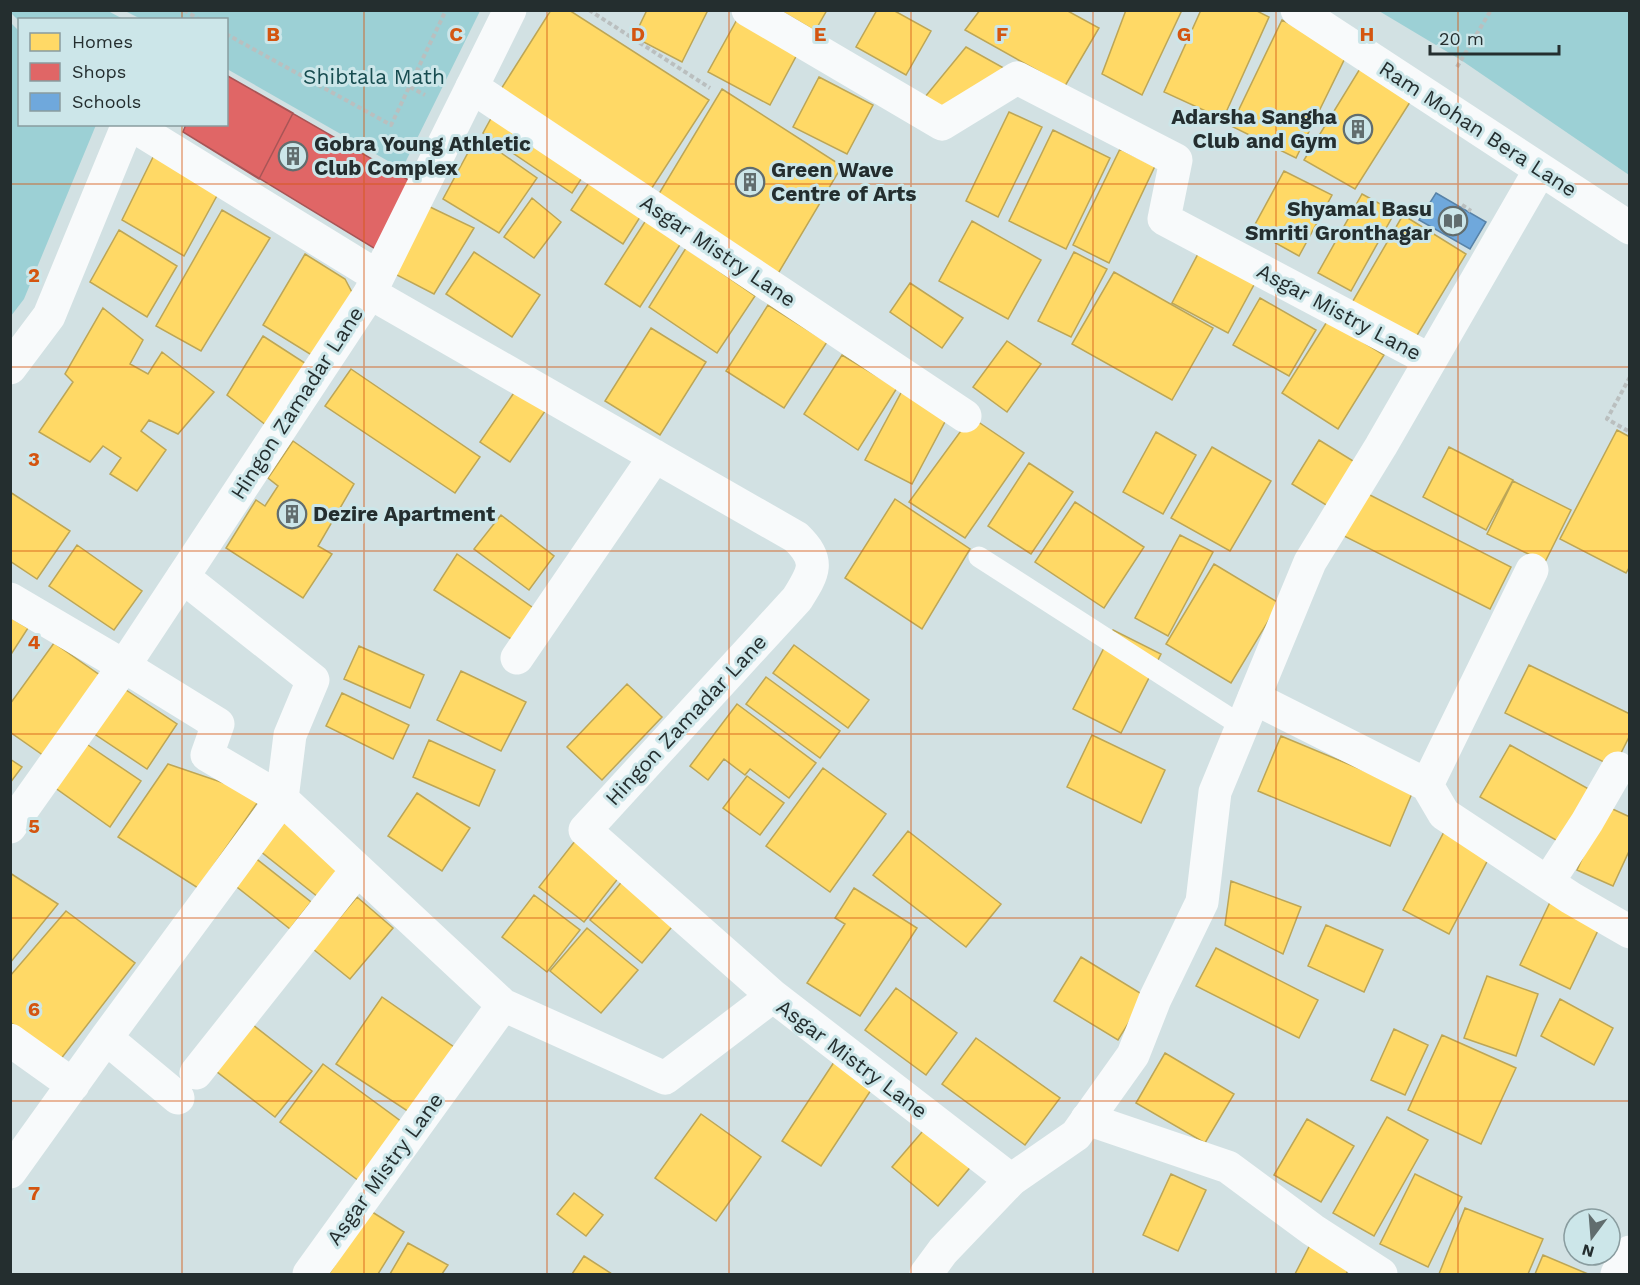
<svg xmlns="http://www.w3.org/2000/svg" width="1640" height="1285" font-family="'Work Sans',sans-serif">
	<rect width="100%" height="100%" fill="#d2e1e3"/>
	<path fill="#9cd0d5" d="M11 10 108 11 123 19 19 21 11 13Z
		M125 11H480L402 169 227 69 226 20 141 19Z
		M1379 11H1629V175L1461 60Z
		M11 23 19 31 20 124 96 125 24 299 11 316Z"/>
	<path fill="#ffd966" stroke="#bda656" stroke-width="1.5" d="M551 10H569L709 100 648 194 496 97Z
		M647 10H708L682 62 634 37Z
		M779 10H827L815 31Z
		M877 10H893L931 31 906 75 856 47Z
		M980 10H1066L1099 28 1065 86 965 30Z
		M1126 10H1182L1142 95 1102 74Z
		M1201 10H1255L1269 17 1223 119 1164 92Z
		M739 16 800 49 770 105 708 72Z
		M1282 20 1348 52 1296 158 1231 126Z
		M966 47 1009 71 938 114 920 103Z
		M1361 67 1412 99 1355 189 1304 160Z
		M819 77 873 105 847 154 793 127Z
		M722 89 842 166 776 277 657 197Z
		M495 111 587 170 572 193 483 133Z
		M1009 112 1042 127 998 217 966 201Z
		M1053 130 1110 158 1066 249 1009 221Z
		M477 136 537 178 499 233 443 199Z
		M157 149 219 192 184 256 122 220Z
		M1120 149 1155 166 1109 263 1073 245Z
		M1284 171 1332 195 1299 256 1252 230Z
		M590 181 642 214 623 244 571 210Z
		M1362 194 1395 212 1351 291 1318 273Z
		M532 198 561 222 534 258 504 237Z
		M428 206 474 228 434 294 391 272Z
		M222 210 270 238 201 351 156 326Z
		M1403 215 1466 254 1413 342 1350 306Z
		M648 217 683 240 640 307 605 284Z
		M972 221 1041 260 1008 319 939 281Z
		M119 230 177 266 147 317 90 282Z
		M686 248 755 296 717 353 649 307Z
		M474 252 540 295 512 337 446 294Z
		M1074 252 1107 269 1071 337 1038 321Z
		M1199 252 1256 281 1228 333 1172 303Z
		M305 254 345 279 355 298 318 359 263 325Z
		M1114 272 1213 328 1172 400 1072 344Z
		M910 283 963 318 942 348 890 312Z
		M1260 298 1316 330 1289 376 1233 345Z
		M768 305 827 342 784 408 726 371Z
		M103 308 143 340 130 364 148 374 162 352 214 392 178 434 149 420 141 431 166 450 137 491 110 474 121 458 103 446 90 462 39 432 73 382 65 374Z
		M1328 320 1384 355 1338 429 1282 393Z
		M651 328 706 362 660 435 605 401Z
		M263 336 311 367 271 429 227 395Z
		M1007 341 1041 364 1007 412 973 387Z
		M842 355 897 388 858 450 804 414Z
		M351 369 480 457 455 493 325 406Z
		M520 384 550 404 510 462 480 442Z
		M902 391 948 416 912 484 865 460Z
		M971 417 1024 453 965 538 909 502Z
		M1617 430 1630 437V566L1626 573 1560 539Z
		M1156 432 1196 455 1163 514 1123 492Z
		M1319 440 1358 464 1331 508 1292 484Z
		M293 441 354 484 318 546 332 554 303 598 226 548 256 500 265 506 278 486 268 478Z
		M1212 447 1271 481 1230 551 1171 518Z
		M1449 447 1513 480 1486 530 1423 497Z
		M1029 463 1073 492 1031 554 988 526Z
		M1513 481 1571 510 1545 562 1487 534Z
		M10 492 70 531 37 579 10 561Z
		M1364 492 1511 567 1490 609 1342 535Z
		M895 499 970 549 922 629 845 578Z
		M1075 502 1144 547 1104 608 1035 562Z
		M501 515 554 556 529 590 474 549Z
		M1180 535 1213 552 1168 636 1135 618Z
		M77 545 142 591 114 630 49 586Z
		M457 554 539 612 519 644 434 590Z
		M1214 564 1279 603 1231 683 1166 644Z
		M10 617 28 628 10 656Z
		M1113 630 1161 654 1121 733 1073 709Z
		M54 643 104 678 47 758 10 732V704Z
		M794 645 869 700 848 728 773 673Z
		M359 646 424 675 410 708 344 679Z
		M1529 665 1630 714V735L1614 767 1505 713Z
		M461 671 526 702 501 751 437 720Z
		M766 677 840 731 820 758 746 704Z
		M627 684 662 717 602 780 567 747Z
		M123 688 177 724 147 769 93 733Z
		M342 693 409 725 393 759 326 726Z
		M737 704 816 763 789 798 750 769 745 775 724 759 708 780 690 766Z
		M1092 735 1165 770 1141 823 1067 787Z
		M1281 736 1413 791 1390 846 1258 791Z
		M429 740 495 770 479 806 413 777Z
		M85 743 141 781 110 827 54 787Z
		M1510 745 1594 792 1563 844 1480 797Z
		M10 759 22 767 10 783Z
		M168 764 262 796 198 888 118 837Z
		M823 768 886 814 830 892 766 846Z
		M747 776 784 803 760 835 723 808Z
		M417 793 470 828 442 871 388 836Z
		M1606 806 1630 817V849L1613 886 1577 870Z
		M279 817 342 868 318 897 255 847Z
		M1446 828 1492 852 1449 934 1403 910Z
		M908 831 1001 904 966 947 873 875Z
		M575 841 620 876 584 922 539 887Z
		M249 853 311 902 290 929 228 880Z
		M10 873 58 904 10 963Z
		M624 879 676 922 642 963 590 920Z
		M1231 881 1301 907 1283 954 1225 925Z
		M854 888 917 928 860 1016 807 983 845 924 835 918Z
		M534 895 580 930 547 972 502 937Z
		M1553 896 1603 920 1570 989 1520 965Z
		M357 897 393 928 350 979 313 949Z
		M66 911 135 963 60 1060 10 1022V976Z
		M1326 925 1383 950 1364 992 1308 966Z
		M587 928 638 970 601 1013 550 971Z
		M1216 948 1318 1000 1299 1038 1196 986Z
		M1081 957 1145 996 1118 1040 1054 1001Z
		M1487 976 1538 994 1516 1056 1464 1038Z
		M896 988 957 1033 926 1075 865 1030Z
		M382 997 454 1047 409 1112 336 1064Z
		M1560 999 1613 1028 1594 1065 1541 1036Z
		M248 1021 312 1071 275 1117 212 1068Z
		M1394 1029 1428 1045 1405 1095 1371 1080Z
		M1442 1035 1516 1068 1481 1144 1408 1110Z
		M976 1038 1060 1098 1025 1145 942 1084Z
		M1165 1053 1234 1094 1205 1143 1136 1103Z
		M836 1059 875 1084 821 1166 782 1141Z
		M323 1064 402 1122 359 1181 280 1122Z
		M701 1114 761 1157 716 1221 655 1178Z
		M1387 1117 1428 1140 1374 1236 1333 1213Z
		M1307 1119 1354 1146 1321 1202 1274 1175Z
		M928 1125 973 1164 938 1206 892 1167Z
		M1171 1174 1206 1190 1178 1251 1143 1235Z
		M1415 1174 1462 1197 1428 1267 1380 1244Z
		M574 1193 603 1215 586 1236 557 1214Z
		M1465 1208 1543 1239 1528 1274H1439Z
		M369 1210 404 1232 378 1274H329Z
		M1312 1241 1353 1261 1346 1274H1295Z
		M408 1243 448 1265 442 1274H390Z
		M1543 1255 1588 1274H1535Z
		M584 1256 612 1274H572Z"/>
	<path fill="#e06666" stroke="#a85556" stroke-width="1.5" d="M226 75 293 113 259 179 183 132 186 124H226Z
		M226 75 412 182 377 250 183 132 186 124H226Z"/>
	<path fill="#6fa8dc" stroke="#5883a8" stroke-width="1.5" d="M1436 193 1486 222 1470 249 1419 220Z"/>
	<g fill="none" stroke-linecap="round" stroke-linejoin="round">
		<path stroke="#babfbf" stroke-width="4" stroke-dasharray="4.5 3" stroke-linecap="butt" d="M184 10 200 20
			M589 10 710 88
			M226 34 391 125 446 10
			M1457 67 1491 10
			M410 87 425 95
			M1462 205 1471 211
			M1630 377 1607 419 1630 432"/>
		<path stroke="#f8fafb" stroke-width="21" d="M979 557 1242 726"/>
		<path stroke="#f8fafb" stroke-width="33" d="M748 10 942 124 1017 78 1176 160 1164 219 1430 360
			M472 87 965 416
			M370 293 796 537C821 561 814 572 797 599L585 830 773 996
			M1532 570 1427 785 1444 814 1571 898 1630 932
			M183 577 313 680 290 735 282 799 503 1005 665 1078 773 996 1011 1180
			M10 599 124 666 218 724 207 755 282 799 106 1038
			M517 658 655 456
			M1254 698 1427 785
			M10 827 124 666
			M1548 882 1587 822 1618 768
			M10 1040 73 1085
			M196 1073 357 870
			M1087 1119 1228 1167 1313 1230 1381 1274
			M10 1172 106 1038 178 1098
			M309 1274 503 1005
			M1617 1274 1630 1252"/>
		<path stroke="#f8fafb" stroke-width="33" d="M1297 10 1630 228
			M130 124 377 276
			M10 368 49 316 128 124
			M124 666 370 293 510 10
			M926 1274 943 1251 1011 1180 1076 1135 1133 1055 1155 999 1202 902 1215 792 1310 562 1381 446 1540 170"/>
	</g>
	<path fill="none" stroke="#d45510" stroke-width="1.5" stroke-opacity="0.55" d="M182 10V20M364 10V1274M547 10V1274M729 10V1274M911 10V1274M1093 10V1274M1276 10V1274M1458 10V1274M182 124V1274M10 184H1630M10 367H1630M10 551H1630M10 734H1630M10 918H1630M10 1101H1630"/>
	<defs>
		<g id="building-ring" transform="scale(1.5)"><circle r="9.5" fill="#cce6e9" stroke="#616d6e" stroke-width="1.5"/><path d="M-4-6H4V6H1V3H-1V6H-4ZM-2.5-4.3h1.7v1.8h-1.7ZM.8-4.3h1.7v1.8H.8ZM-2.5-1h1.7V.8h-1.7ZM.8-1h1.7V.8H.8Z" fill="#616d6e"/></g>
		<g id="library-ring" transform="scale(1.5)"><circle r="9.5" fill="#cce6e9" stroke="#616d6e" stroke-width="1.5"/><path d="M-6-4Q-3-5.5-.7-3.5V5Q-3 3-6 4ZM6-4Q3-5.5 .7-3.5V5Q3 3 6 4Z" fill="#616d6e"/></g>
	</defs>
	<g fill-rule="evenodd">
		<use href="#building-ring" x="1358" y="129"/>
		<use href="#building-ring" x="293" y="156"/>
		<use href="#building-ring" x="750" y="182"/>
		<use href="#library-ring" x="1453" y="221"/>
		<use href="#building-ring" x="292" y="514"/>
	</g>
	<g text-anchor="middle" stroke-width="6" stroke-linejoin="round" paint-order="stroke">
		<g font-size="21" fill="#184c50" stroke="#cce6e9">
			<text x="374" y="84">Shibtala Math</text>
		</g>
		<g font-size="21" font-weight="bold" fill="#242e2f" stroke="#cce6e9" text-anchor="start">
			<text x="1337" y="124" text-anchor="end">Adarsha Sangha<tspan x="1337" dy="24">Club and Gym</tspan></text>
			<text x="314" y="151">Gobra Young Athletic<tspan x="314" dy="24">Club Complex</tspan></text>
			<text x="771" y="177">Green Wave<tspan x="771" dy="24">Centre of Arts</tspan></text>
			<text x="1432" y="216" text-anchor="end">Shyamal Basu<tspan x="1432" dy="24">Smriti Gronthagar</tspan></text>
			<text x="313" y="521">Dezire Apartment</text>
		</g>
		<g font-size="21" fill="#242e2f" stroke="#cce6e9">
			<text transform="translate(1478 129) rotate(33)" y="7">Ram Mohan Bera Lane</text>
			<text transform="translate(718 251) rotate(34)" y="7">Asgar Mistry Lane</text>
			<text transform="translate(1339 312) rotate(28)" y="7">Asgar Mistry Lane</text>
			<text transform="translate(297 403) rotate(-57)" y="7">Hingon Zamadar Lane</text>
			<text transform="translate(686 720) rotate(-47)" y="7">Hingon Zamadar Lane</text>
			<text transform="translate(852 1059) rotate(37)" y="7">Asgar Mistry Lane</text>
			<text transform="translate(385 1169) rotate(-54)" y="7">Asgar Mistry Lane</text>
		</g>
	</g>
	<g font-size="20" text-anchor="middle" font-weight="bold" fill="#d45510" stroke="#cce6e9" stroke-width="6" stroke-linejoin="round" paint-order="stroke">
		<text x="273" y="41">B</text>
		<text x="456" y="41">C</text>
		<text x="638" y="41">D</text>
		<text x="820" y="41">E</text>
		<text x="1002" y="41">F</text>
		<text x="1184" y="41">G</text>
		<text x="1367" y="41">H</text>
		<text x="34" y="282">2</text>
		<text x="34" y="466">3</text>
		<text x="34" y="649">4</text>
		<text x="34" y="833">5</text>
		<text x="34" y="1016">6</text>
		<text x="34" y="1200">7</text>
	</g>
	<rect width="1640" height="1285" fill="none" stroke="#242e2f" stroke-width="24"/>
	<rect x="18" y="18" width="210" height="108" fill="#cce6e9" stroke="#899c9f" stroke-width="1.5"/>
	<rect x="30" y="33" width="30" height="18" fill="#ffd966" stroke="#899c9f" stroke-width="1.5"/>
	<text x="72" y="48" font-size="18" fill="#242e2f">Homes</text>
	<rect x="30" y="63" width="30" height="18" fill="#e06666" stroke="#899c9f" stroke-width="1.5"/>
	<text x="72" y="78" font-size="18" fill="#242e2f">Shops</text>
	<rect x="30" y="93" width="30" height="18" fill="#6fa8dc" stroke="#899c9f" stroke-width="1.5"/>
	<text x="72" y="108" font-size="18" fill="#242e2f">Schools</text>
	<g transform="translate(1592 1237) rotate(196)"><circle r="28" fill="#cce6e9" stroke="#899c9f" stroke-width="1.5"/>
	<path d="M0-4.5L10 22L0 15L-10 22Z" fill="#616d6e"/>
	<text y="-9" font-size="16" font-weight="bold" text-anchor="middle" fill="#242e2f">N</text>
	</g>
	<path d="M1430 45v9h129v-9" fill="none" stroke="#242e2f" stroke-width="3"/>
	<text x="1439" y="45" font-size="18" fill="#242e2f" stroke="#cce6e9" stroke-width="4.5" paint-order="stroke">20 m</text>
</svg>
